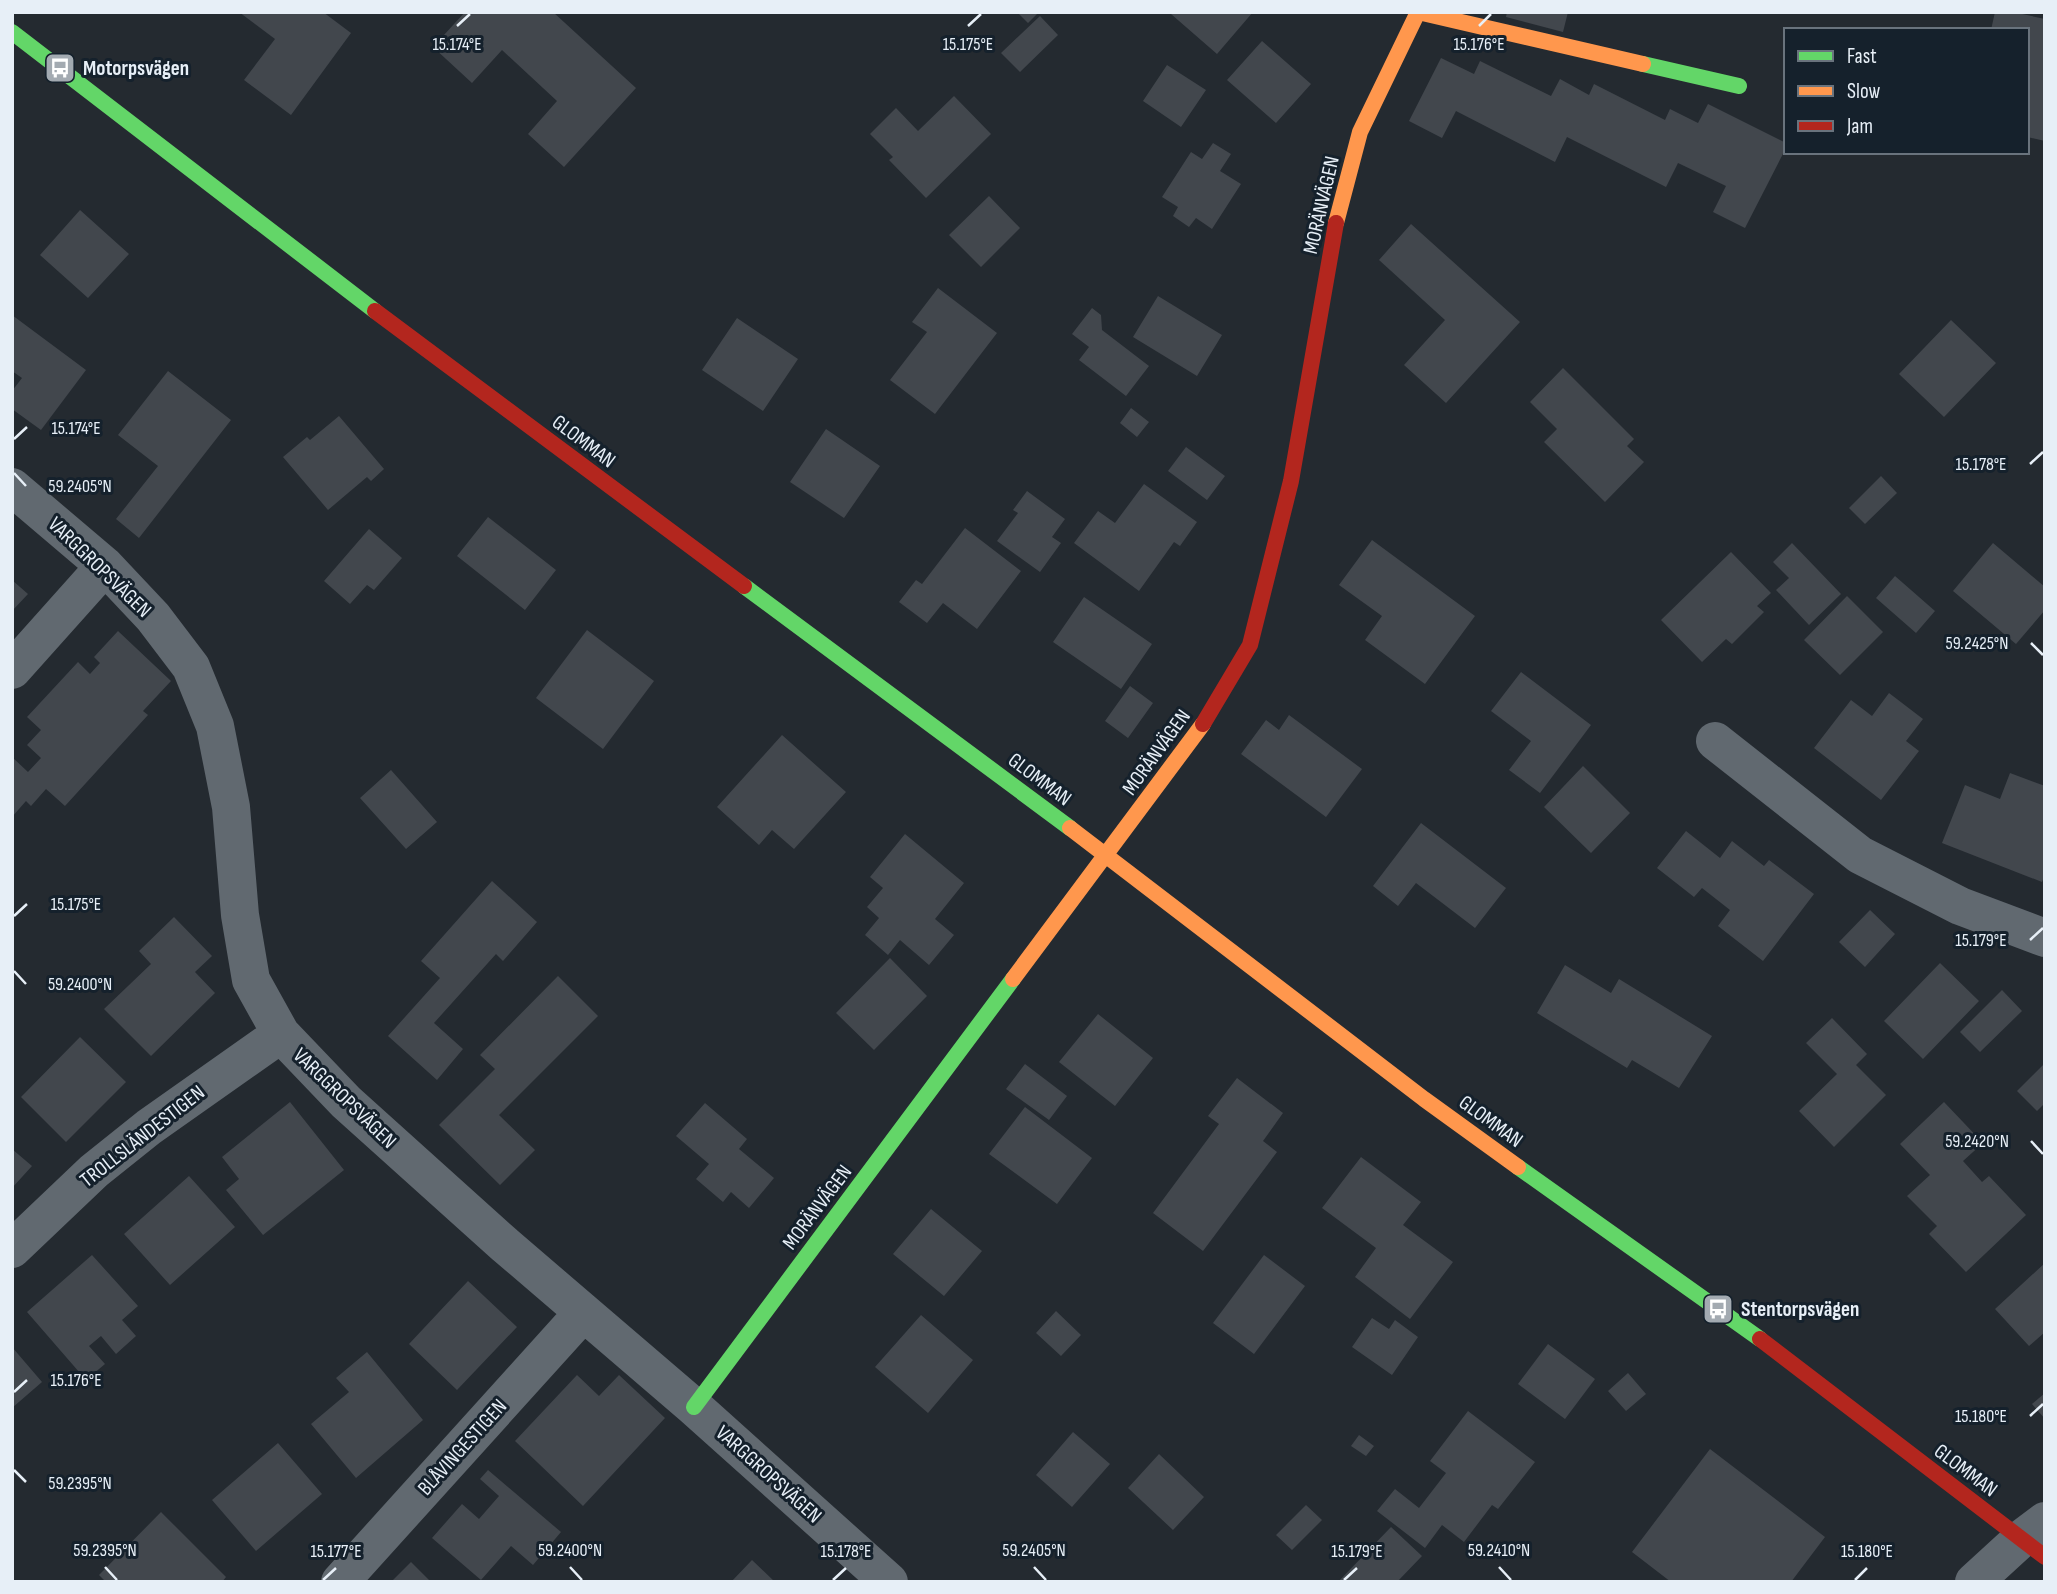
<svg xmlns="http://www.w3.org/2000/svg" width="2057" height="1594" font-family="'Sofia Sans Condensed',sans-serif">
	<rect width="100%" height="100%" fill="#242a30"/>
	<path fill="#42474d" d="M239 12H323L351 33 291 115 244 80 275 39Z
		M465 12H553L636 88 564 167 528 134 557 101 502 50 472 83 433 47Z
		M1017 12H1039L1028 23Z
		M1173 12H1253L1217 54 1171 14Z
		M1507 12H1568L1563 32 1506 17Z
		M1995 12H2013L2045 19V141L2027 137V30H1991Z
		M1040 16 1058 35 1020 72 1001 53Z
		M1262 41 1311 84 1276 123 1227 80Z
		M1441 58 1474 74 1480 61 1551 96 1560 79 1589 95 1594 84 1665 120 1670 109 1698 123 1708 104 1786 143V148L1745 228 1713 212 1726 186 1678 163 1666 187 1567 137 1555 162 1456 111 1442 138 1409 121Z
		M1167 65 1206 90 1181 127 1143 101Z
		M954 96 991 134 926 198 889 160 893 157 870 134 896 108 918 131Z
		M1213 143 1231 154 1220 171 1241 184 1212 229 1196 218 1189 227 1173 216 1178 207 1162 197 1191 152 1202 159Z
		M989 196 1020 228 981 267 949 235Z
		M80 210 129 254 88 298 40 255Z
		M1411 224 1520 322 1446 403 1404 365 1445 320 1379 260Z
		M938 288 997 333 935 414 890 380 927 332 912 322Z
		M1158 296 1222 335 1197 376 1133 337Z
		M1092 308 1101 315 1102 330 1149 366 1126 396 1079 360 1089 347 1072 334Z
		M12 315 86 370 41 430 12 409V391L22 378 12 371Z
		M737 318 798 359 763 411 702 370Z
		M1951 320 1996 363 1944 417 1899 374Z
		M1563 368 1634 439 1627 446 1644 462 1605 502 1544 442 1557 429 1530 402Z
		M168 371 231 420 139 538 116 519 158 466 118 435Z
		M1131 408 1149 422 1137 437 1120 423Z
		M339 416 384 469 371 481 367 477 328 510 283 457 307 437 310 440Z
		M826 429 880 466 844 518 790 482Z
		M1186 447 1225 476 1207 500 1168 471Z
		M1881 476 1897 493 1865 524 1849 508Z
		M1144 484 1197 522 1180 546 1174 542 1139 591 1074 543 1098 511 1115 523Z
		M1027 491 1065 519 1052 537 1061 543 1040 572 997 541 1018 513 1013 510Z
		M488 517 556 570 525 610 457 556Z
		M965 528 1021 571 977 629 943 603 927 623 899 602 916 580 922 584Z
		M369 529 402 558 374 590 367 585 350 604 324 581Z
		M1372 540 1475 616 1425 684 1365 640 1382 616 1339 585Z
		M1792 543 1841 594 1809 625 1776 590 1789 578 1773 562Z
		M1993 543 2045 587V610L2016 644 1953 591Z
		M1731 552 1771 593 1757 606 1764 612 1732 644 1726 639 1702 662 1661 620Z
		M1895 576 1935 611 1916 633 1876 598Z
		M12 580 28 594 12 611Z
		M1847 596 1883 632 1840 675 1804 640Z
		M1084 597 1152 644 1121 689 1053 642Z
		M587 630 654 681 603 749 536 698Z
		M118 631 171 681 143 711 148 715 65 806 46 789 31 806 26 801 12 817V757L28 772 41 758 27 745 41 730 27 717 78 662 90 674 100 663 94 657Z
		M1521 672 1591 725 1540 793 1509 770 1531 741 1491 711Z
		M1130 686 1153 703 1128 738 1105 721Z
		M1889 693 1923 719 1906 741 1919 751 1881 800 1814 748 1851 700 1872 716Z
		M1289 715 1362 769 1326 817 1241 754 1266 720 1279 730Z
		M782 735 846 792 794 849 772 830 759 845 717 807Z
		M1583 766 1630 813 1591 853 1544 807Z
		M391 770 437 822 406 849 360 798Z
		M2010 773 2045 786V875L2042 882 1942 843 1965 785 2000 799Z
		M1421 823 1506 888 1475 928 1416 883 1398 906 1373 886Z
		M1686 831 1720 858 1732 841 1764 866 1769 860 1814 894 1763 961 1718 926 1730 910 1702 888 1694 897 1657 868Z
		M905 834 964 883 935 919 954 935 929 965 900 940 888 955 865 935 879 918 867 907 883 888 870 877Z
		M492 881 537 922 503 961 496 954 434 1023 463 1049 437 1080 388 1036 440 978 421 961Z
		M1870 910 1895 934 1865 967 1839 942Z
		M174 917 212 956 195 972 215 993 151 1056 104 1009 151 964 139 951Z
		M890 958 927 996 874 1050 836 1013Z
		M1940 963 1979 1001 1923 1059 1884 1021Z
		M1565 965 1611 993 1619 979 1712 1036 1679 1088 1632 1060 1627 1068 1537 1013Z
		M558 976 598 1016 499 1115 535 1150 500 1185 439 1125 495 1069 480 1055Z
		M2002 990 2022 1011 1980 1052 1960 1032Z
		M1098 1014 1153 1058 1115 1106 1059 1062Z
		M1832 1018 1867 1054 1856 1065 1886 1095 1834 1147 1799 1111 1837 1074 1806 1043Z
		M80 1037 126 1082 66 1142 21 1097Z
		M2045 1063V1103L2037 1111 2017 1091Z
		M1025 1064 1067 1096 1049 1120 1006 1089Z
		M1237 1078 1283 1113 1263 1141 1277 1152 1203 1251 1153 1213 1219 1124 1208 1116Z
		M290 1102 344 1170 263 1235 226 1190 239 1179 222 1157Z
		M1944 1102 1983 1143 1963 1161 1982 1182 1989 1176 2026 1215 1966 1272 1929 1234 1937 1226 1907 1196 1930 1175 1900 1144Z
		M705 1103 747 1139 739 1149 774 1178 749 1208 731 1192 723 1202 696 1179 709 1164 676 1136Z
		M1025 1107 1092 1158 1057 1204 989 1154Z
		M12 1149 32 1166 12 1188Z
		M1361 1157 1421 1202 1403 1225 1453 1262 1410 1319 1355 1277 1376 1248 1322 1208Z
		M189 1176 235 1227 170 1285 124 1234Z
		M931 1209 982 1251 944 1296 893 1254Z
		M92 1255 138 1306 122 1320 136 1336 116 1354 101 1336 89 1346 105 1364 86 1380 27 1312Z
		M1264 1255 1305 1286 1254 1354 1213 1323Z
		M2045 1263V1332L2029 1346 1995 1309Z
		M468 1281 517 1327 457 1390 409 1344Z
		M1056 1311 1081 1335 1061 1356 1036 1333Z
		M921 1315 973 1360 928 1413 875 1367Z
		M1372 1318 1389 1329 1395 1320 1418 1337 1392 1375 1352 1347Z
		M1548 1344 1595 1379 1565 1419 1518 1384Z
		M12 1347 42 1382 12 1408Z
		M367 1352 423 1420 356 1478 311 1424 349 1392 336 1378Z
		M1628 1373 1646 1394 1626 1411 1608 1391Z
		M577 1375 599 1396 619 1375 665 1418 583 1506 515 1441Z
		M2045 1393V1419L2032 1404Z
		M1468 1411 1535 1462 1498 1509 1492 1505 1464 1542 1442 1525 1425 1548 1377 1511 1395 1489 1419 1508 1446 1473 1430 1461Z
		M1073 1432 1110 1464 1072 1507 1036 1475Z
		M1359 1435 1374 1446 1366 1456 1351 1446Z
		M278 1443 322 1494 256 1551 212 1500Z
		M1710 1449 1825 1537 1791 1582H1671L1632 1552Z
		M1159 1454 1204 1497 1173 1530 1128 1488Z
		M488 1470 561 1532 533 1565 511 1546 481 1580 432 1538 462 1504 479 1519 499 1496 480 1479Z
		M1306 1505 1322 1520 1292 1550 1276 1535Z
		M161 1512 226 1577 222 1582H106L99 1575Z
		M1391 1527 1422 1556 1397 1582H1338Z
		M752 1560 775 1582H731Z
		M411 1562 431 1582H391Z"/>
	<g fill="none" stroke-linecap="round" stroke-linejoin="round">
		<path stroke="#616970" stroke-width="38" d="M12 487 105 566 153 617 191 667 215 726 231 807 240 915 251 980 281 1034 346 1102 505 1245 694 1407 889 1582
			M12 670 105 566
			M1715 741 1860 855 1960 906 2045 938
			M12 1249 94 1171 149 1127 281 1034
			M340 1582 583 1313
			M1974 1582 2021 1539 2045 1521"/>
		<path stroke="#63d668" stroke-width="16" d="M12 32 375 311
			M1643 64 1739 86
			M744 586 1070 828
			M1518 1167 1760 1339
			M694 1407 1013 979"/>
		<path stroke="#ff974d" stroke-width="16" d="M1336 223 1360 132 1418 12 1643 64
			M1070 828 1424 1099 1518 1167
			M1013 979 1203 724"/>
		<path stroke="#b3261e" stroke-width="16" d="M375 311 744 586
			M1203 724 1250 645 1291 481 1336 223
			M1760 1339 2045 1557"/>
	</g>
	<path fill="none" stroke="#e7eff7" stroke-width="2.5" d="M457 26 470 14M968 26 981 14M1479 26 1491 14M14 439 27 427M2030 464 2043 452M14 473 26 486M2031 643 2043 655M14 916 27 904M2030 940 2043 928M14 971 26 984M2031 1141 2043 1154M14 1392 27 1380M2030 1416 2043 1404M14 1470 26 1482M105 1567 117 1580M570 1567 582 1580M1034 1567 1046 1580M1499 1567 1511 1580M323 1580 336 1568M833 1580 846 1568M1344 1580 1357 1568M1855 1580 1867 1568"/>
	<defs>
		<g id="bus-square" transform="scale(1.575)"><rect x="-9" y="-9" width="18" height="18" rx="4" fill="#a3aab1" stroke="#15212c"/><path d="M-5-6H5V4H4V6H2V4H-2V6H-4V4H-5ZM-3.5-4V0h7V-4ZM-3.5 1.2v1.5H-2V1.2ZM2 1.2v1.5H3.5V1.2Z" fill="#fff"/></g>
	</defs>
	<g fill-rule="evenodd">
		<use href="#bus-square" x="60" y="68"/>
		<use href="#bus-square" x="1718" y="1309"/>
	</g>
	<g text-anchor="middle" stroke-width="6" stroke-linejoin="round" paint-order="stroke">
		<g font-size="21" font-weight="bold" fill="#e7eff7" stroke="#15212c" text-anchor="start">
			<text x="83" y="75">Motorpsvägen</text>
			<text x="1741" y="1316">Stentorpsvägen</text>
		</g>
		<g font-size="21" fill="#e7eff7" stroke="#15212c">
			<text transform="translate(1321 205) rotate(-77)" y="7">MORÄNVÄGEN</text>
			<text transform="translate(584 441) rotate(37)" y="7">GLOMMAN</text>
			<text transform="translate(100 567) rotate(44)" y="7">VARGGROPSVÄGEN</text>
			<text transform="translate(1156 752) rotate(-54)" y="7">MORÄNVÄGEN</text>
			<text transform="translate(1040 779) rotate(37)" y="7">GLOMMAN</text>
			<text transform="translate(345 1098) rotate(44)" y="7">VARGGROPSVÄGEN</text>
			<text transform="translate(1491 1121) rotate(36)" y="7">GLOMMAN</text>
			<text transform="translate(142 1136) rotate(-38)" y="7">TROLLSLÄNDESTIGEN</text>
			<text transform="translate(817 1207) rotate(-53)" y="7">MORÄNVÄGEN</text>
			<text transform="translate(462 1447) rotate(-48)" y="7">BLÅVINGESTIGEN</text>
			<text transform="translate(1966 1470) rotate(37)" y="7">GLOMMAN</text>
			<text transform="translate(769 1474) rotate(42)" y="7">VARGGROPSVÄGEN</text>
		</g>
	</g>
	<g font-size="18" text-anchor="middle" fill="#e7eff7" stroke="#15212c" stroke-width="6" stroke-linejoin="round" paint-order="stroke">
		<text x="968" y="50">15.175°E</text>
		<text x="457" y="50">15.174°E</text>
		<text x="1479" y="50">15.176°E</text>
		<text x="76" y="434">15.174°E</text>
		<text x="1981" y="470">15.178°E</text>
		<text x="80" y="492">59.2405°N</text>
		<text x="1977" y="649">59.2425°N</text>
		<text x="76" y="910">15.175°E</text>
		<text x="1981" y="946">15.179°E</text>
		<text x="80" y="990">59.2400°N</text>
		<text x="1977" y="1147">59.2420°N</text>
		<text x="76" y="1386">15.176°E</text>
		<text x="1981" y="1422">15.180°E</text>
		<text x="80" y="1489">59.2395°N</text>
		<text x="105" y="1556">59.2395°N</text>
		<text x="570" y="1556">59.2400°N</text>
		<text x="1034" y="1556">59.2405°N</text>
		<text x="1499" y="1556">59.2410°N</text>
		<text x="336" y="1557">15.177°E</text>
		<text x="846" y="1557">15.178°E</text>
		<text x="1357" y="1557">15.179°E</text>
		<text x="1867" y="1557">15.180°E</text>
	</g>
	<rect width="2057" height="1594" fill="none" stroke="#e7eff7" stroke-width="28"/>
	<rect x="1784" y="28" width="245" height="126" fill="#15212c" stroke="#69737d" stroke-width="2"/>
	<rect x="1798" y="51" width="35" height="10" fill="#63d668" stroke="#69737d" stroke-width="2"/>
	<text x="1847" y="63" font-size="21" fill="#e7eff7">Fast</text>
	<rect x="1798" y="86" width="35" height="10" fill="#ff974d" stroke="#69737d" stroke-width="2"/>
	<text x="1847" y="98" font-size="21" fill="#e7eff7">Slow</text>
	<rect x="1798" y="121" width="35" height="10" fill="#b3261e" stroke="#69737d" stroke-width="2"/>
	<text x="1847" y="133" font-size="21" fill="#e7eff7">Jam</text>
</svg>
